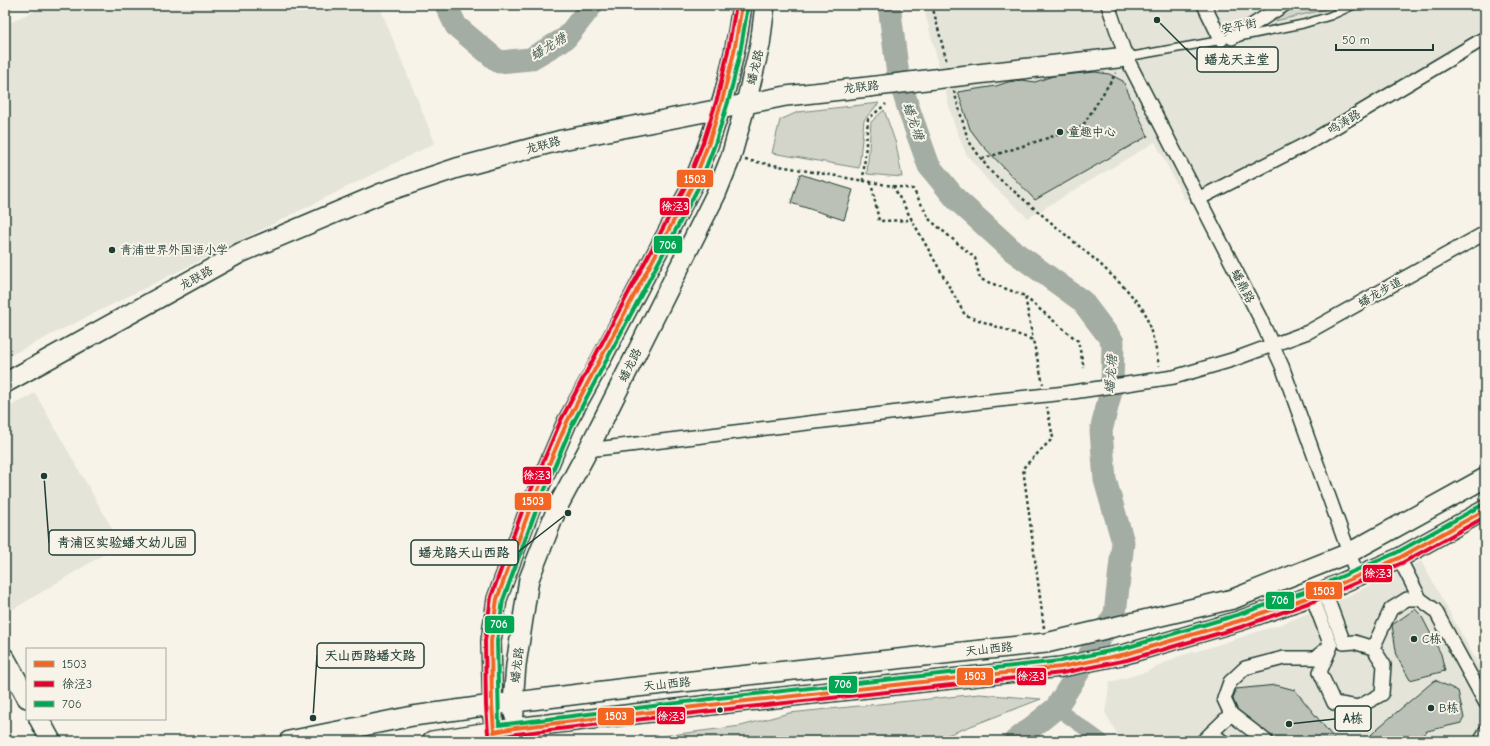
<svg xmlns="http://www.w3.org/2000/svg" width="1490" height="746" font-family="'Comic Neue','LXGW WenKai TC',sans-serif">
	<rect width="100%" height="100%" fill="#f7f3e8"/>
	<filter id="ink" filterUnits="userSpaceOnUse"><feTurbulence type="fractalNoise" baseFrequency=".025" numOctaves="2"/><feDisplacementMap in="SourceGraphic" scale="8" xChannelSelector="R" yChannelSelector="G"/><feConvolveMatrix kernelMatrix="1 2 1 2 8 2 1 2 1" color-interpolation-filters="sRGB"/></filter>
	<g filter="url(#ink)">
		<path fill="#e5e4d9" d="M46 5H379L435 143 5 358V25Z
			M923 5H1485V32L1311 136 1185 200 1155 142 1028 218 989 182 966 154 953 121Z
			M35 393 121 544 12 610 5 599V409Z
			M1421 561 1485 676V741H1121L1105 712 1110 682 1146 672 1179 656 1208 648 1284 623 1341 599Z"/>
		<path fill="#d3d5ca" stroke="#79897f" d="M1288 5H1333L1323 10 1275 21 1271 16Z
			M879 103 864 120 859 168 772 153 780 120 798 112Z
			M884 110 896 144 902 177 867 174 871 122Z
			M979 694 1041 699 932 741H624L741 726 789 713Z"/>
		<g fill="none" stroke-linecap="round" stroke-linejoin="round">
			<path stroke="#a4ada3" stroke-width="14" d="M1056 708 1102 741"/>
			<path stroke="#a4ada3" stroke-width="23" d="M446 5 456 26 499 62 530 59 566 38 592 5
				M889 5 898 75 910 113 929 166 956 199 1013 251 1082 301 1113 342 1112 387 1101 431 1105 480 1123 542 1115 614 1056 708 1015 741"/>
		</g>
		<path fill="#bbc1b6" stroke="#1f3d34" d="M1095 72 1109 74 1123 81 1148 136 1035 200 982 145 970 129 958 92 996 86 1008 82 1022 80 1035 82 1053 76Z
			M800 174 853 190 844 220 791 203Z
			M1415 609 1421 615 1441 654 1445 671 1410 680 1397 657 1392 625Z
			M1435 680 1458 691 1464 718 1461 723 1427 731 1416 741H1365L1379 727Z
			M1276 685 1295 690 1336 741H1278L1237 709 1233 699 1236 689Z"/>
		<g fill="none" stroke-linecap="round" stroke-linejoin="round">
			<g stroke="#1f3d34" stroke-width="10">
				<path id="lane" d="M1239 37 1303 24 1330 16 1354 5
					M1127 57 1223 40"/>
			</g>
			<g stroke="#1f3d34" stroke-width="16">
				<path id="street" d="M1108 5 1126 57 1260 318 1282 366 1357 575
					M1204 5 1221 40
					M1232 38 1284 5
					M1198 199 1310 142 1485 38
					M588 450 980 402 1066 393 1174 377 1232 360 1308 332 1485 233
					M1399 558 1420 599 1435 610 1485 702
					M1312 596 1331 646 1320 672 1334 703 1358 707 1382 694 1384 665 1373 648 1354 642 1344 643 1324 590
					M1373 648 1391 609 1407 599H1420
					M1211 733 1222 741
					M1203 741 1231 714
					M1266 741 1231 714 1224 699 1230 682 1245 668 1284 658H1315L1330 646
					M1481 741 1485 732"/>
			</g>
			<g stroke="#1f3d34" stroke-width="22">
				<path id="secondary" d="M951 77 1126 57
					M5 383 240 253 382 193 457 168 562 140 786 96 868 87
					M5 658 27 698
					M514 714 513 702 516 665 529 579 558 506 588 450 716 194 731 157 746 103 760 45 765 5
					M493 718 491 641 497 599 529 511 567 422 594 373 692 186C717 128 734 68 742 5
					M39 719 51 741
					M289 741 413 716 492 705 627 688 1046 643 1233 599 1349 553 1485 478
					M432 741 515 728 719 704 1061 667 1126 654 1239 621 1312 596 1399 558 1485 510"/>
			</g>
			<path stroke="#1f3d34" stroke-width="2.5" stroke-dasharray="3 3" stroke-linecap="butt" d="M932 5 947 63
				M1296 7H1302L1309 5
				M954 91 968 140 990 171 1099 263 1127 290 1145 312 1155 345 1159 366
				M982 159 1082 127 1116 73
				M745 160 893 186 965 315 1033 340 1043 384
				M863 181 868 119 886 104
				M871 182 879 221 912 220
				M893 186 913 189 930 220 975 258 980 279 1025 296 1033 340
				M1025 297 1078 341 1084 368
				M1044 628 1023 468 1053 438 1047 407"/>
			<use href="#lane" stroke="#f7f3e8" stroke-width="7"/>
			<use href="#street" stroke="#f7f3e8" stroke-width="13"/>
			<use href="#secondary" stroke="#f7f3e8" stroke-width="19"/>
			<g stroke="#1f3d34" stroke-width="22" stroke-linecap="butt">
				<path id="secondary-bridge" d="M868 87 951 77"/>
			</g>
			<use href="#secondary-bridge" stroke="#f7f3e8" stroke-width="19"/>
			<g stroke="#f7f3e8" stroke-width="7">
				<path id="bus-1" d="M742 5 734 52 723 97 709 142 692 186 567 422 529 511 497 599 491 641 492 705 494 732 515 728 719 704 1061 667 1126 654 1239 621 1312 596 1399 558 1485 510"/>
			</g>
			<g stroke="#f7f3e8" stroke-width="7">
				<path id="bus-2" d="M736 5 728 51 718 96 704 140 687 183 561 420 523 509 491 597 485 641 486 705 488 733 491 737 495 738 516 734 720 710 1062 673 1127 660 1241 627 1314 601 1402 563 1485 517"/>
			</g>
			<g stroke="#f7f3e8" stroke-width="7">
				<path id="bus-3" d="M748 6 740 53 729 99 715 144 698 188 572 425 535 513 503 600 497 641 499 725 718 698 1060 661 1125 648 1237 615 1310 590 1396 553 1482 505"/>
			</g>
			<use href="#bus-1" stroke="#f26522" stroke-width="4"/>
			<use href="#bus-2" stroke="#e4002b" stroke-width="4"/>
			<use href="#bus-3" stroke="#00a651" stroke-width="4"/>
		</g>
	</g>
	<g fill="#1f3d34" stroke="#f7f3e8" stroke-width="1.5">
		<circle cx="1060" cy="132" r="4"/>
		<circle cx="112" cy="250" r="4"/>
		<circle cx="1414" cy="639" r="4"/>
		<circle cx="1431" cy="708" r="4"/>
		<circle cx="720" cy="710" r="3.5"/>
	</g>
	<g text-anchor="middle" stroke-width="4" stroke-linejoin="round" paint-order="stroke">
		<g font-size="12" fill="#1f3d34" stroke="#f7f3e8">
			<text transform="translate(1239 26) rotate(-11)" y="4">安平街</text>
			<text transform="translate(755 67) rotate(-76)" y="4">蟠龙路</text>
			<text transform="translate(861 87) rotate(-6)" y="4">龙联路</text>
			<text transform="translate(1344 122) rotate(-31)" y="4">鸣涛路</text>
			<text transform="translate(543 145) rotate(-15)" y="4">龙联路</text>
			<text transform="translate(196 278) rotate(-29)" y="4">龙联路</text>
			<text transform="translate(1243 286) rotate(63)" y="4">蟠鼎路</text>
			<text transform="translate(1380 292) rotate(-29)" y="4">蟠龙步道</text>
			<text transform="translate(630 365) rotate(-63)" y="4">蟠龙路</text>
			<text transform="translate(989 649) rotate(-6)" y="4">天山西路</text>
			<text transform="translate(517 665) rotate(-83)" y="4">蟠龙路</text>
			<text transform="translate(667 684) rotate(-6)" y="4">天山西路</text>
		</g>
		<g font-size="12" fill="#1f3d34" stroke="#f7f3e8" text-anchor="start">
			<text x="1068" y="136">童趣中心</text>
			<text x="120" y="254">青浦世界外国语小学</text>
			<text x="1422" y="643">C栋</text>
			<text x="1439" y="712">B栋</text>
		</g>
		<g font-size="13" font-style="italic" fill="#405950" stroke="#f7f3e8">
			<text transform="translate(548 46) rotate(-31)" y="5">蟠龙塘</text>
			<text transform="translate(914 121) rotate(71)" y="5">蟠龙塘</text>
			<text transform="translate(1110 374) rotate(-85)" y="5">蟠龙塘</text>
		</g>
	</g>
	<path fill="none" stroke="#1f3d34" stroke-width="1.5" d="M1157 20L1197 60M44 476L49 543M568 513L518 552M313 718L317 655M1289 724L1335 719"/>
	<g fill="#1f3d34" stroke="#f7f3e8" stroke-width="1.5">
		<circle cx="1157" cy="20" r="4"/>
		<circle cx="44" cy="476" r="4"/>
		<circle cx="568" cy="513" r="4"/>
		<circle cx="313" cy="718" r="4"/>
		<circle cx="1289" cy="724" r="4"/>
	</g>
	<g fill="#f7f3e8" stroke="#1f3d34" stroke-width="1.5">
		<rect x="1197" y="47" width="81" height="25" rx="4"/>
		<rect x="49" y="530" width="146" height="25" rx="4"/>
		<rect x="411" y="540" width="107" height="25" rx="4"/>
		<rect x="317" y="643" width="107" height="25" rx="4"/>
		<rect x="1335" y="706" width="36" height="25" rx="4"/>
	</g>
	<g font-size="13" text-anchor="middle" font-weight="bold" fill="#1f3d34">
		<text x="1237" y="64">蟠龙天主堂</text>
		<text x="122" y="547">青浦区实验蟠文幼儿园</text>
		<text x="464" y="557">蟠龙路天山西路</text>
		<text x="370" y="660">天山西路蟠文路</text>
		<text x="1353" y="723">A栋</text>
	</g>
	<g stroke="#f7f3e8" stroke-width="1.5">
		<rect x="676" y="169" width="38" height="19" rx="4" fill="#f26522"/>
		<rect x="659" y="197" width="31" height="19" rx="4" fill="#e4002b"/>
		<rect x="653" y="235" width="30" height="19" rx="4" fill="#00a651"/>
		<rect x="522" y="466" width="30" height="19" rx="4" fill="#e4002b"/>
		<rect x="514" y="492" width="38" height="19" rx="4" fill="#f26522"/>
		<rect x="1362" y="564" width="31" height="19" rx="4" fill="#e4002b"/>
		<rect x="1305" y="581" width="38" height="19" rx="4" fill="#f26522"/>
		<rect x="1265" y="591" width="30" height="19" rx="4" fill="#00a651"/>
		<rect x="484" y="615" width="31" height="19" rx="4" fill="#00a651"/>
		<rect x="1016" y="667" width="31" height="19" rx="4" fill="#e4002b"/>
		<rect x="956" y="667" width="38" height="19" rx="4" fill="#f26522"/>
		<rect x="828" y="675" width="30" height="19" rx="4" fill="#00a651"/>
		<rect x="656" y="706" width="30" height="19" rx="4" fill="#e4002b"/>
		<rect x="597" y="707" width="38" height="19" rx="4" fill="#f26522"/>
	</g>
	<g font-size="11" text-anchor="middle" font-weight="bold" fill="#fff">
		<text x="695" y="183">1503</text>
		<text x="675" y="210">徐泾3</text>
		<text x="668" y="249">706</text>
		<text x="537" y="479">徐泾3</text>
		<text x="533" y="505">1503</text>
		<text x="1378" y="577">徐泾3</text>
		<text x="1324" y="595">1503</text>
		<text x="1280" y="604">706</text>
		<text x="499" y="628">706</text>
		<text x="1031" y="680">徐泾3</text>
		<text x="975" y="680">1503</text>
		<text x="843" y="688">706</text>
		<text x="671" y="720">徐泾3</text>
		<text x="616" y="720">1503</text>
	</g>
	<rect width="1490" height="746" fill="none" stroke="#f7f3e8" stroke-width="20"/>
	<rect x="10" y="10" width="1470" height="726" fill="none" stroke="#1f3d34" stroke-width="1.5" filter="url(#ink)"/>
	<rect x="26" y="648" width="140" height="72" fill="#f7f3e8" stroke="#a1aaa0"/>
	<rect x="34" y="661" width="20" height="6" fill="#f26522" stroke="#a1aaa0"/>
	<text x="62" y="668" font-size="12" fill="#1f3d34">1503</text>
	<rect x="34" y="681" width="20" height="6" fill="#e4002b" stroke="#a1aaa0"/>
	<text x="62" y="688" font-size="12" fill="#1f3d34">徐泾3</text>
	<rect x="34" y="701" width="20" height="6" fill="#00a651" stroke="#a1aaa0"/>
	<text x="62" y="708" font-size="12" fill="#1f3d34">706</text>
	<path d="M1336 44v6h97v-6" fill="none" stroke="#1f3d34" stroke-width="2"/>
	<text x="1342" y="44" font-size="12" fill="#1f3d34" stroke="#f7f3e8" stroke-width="3" paint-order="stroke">50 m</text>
</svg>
